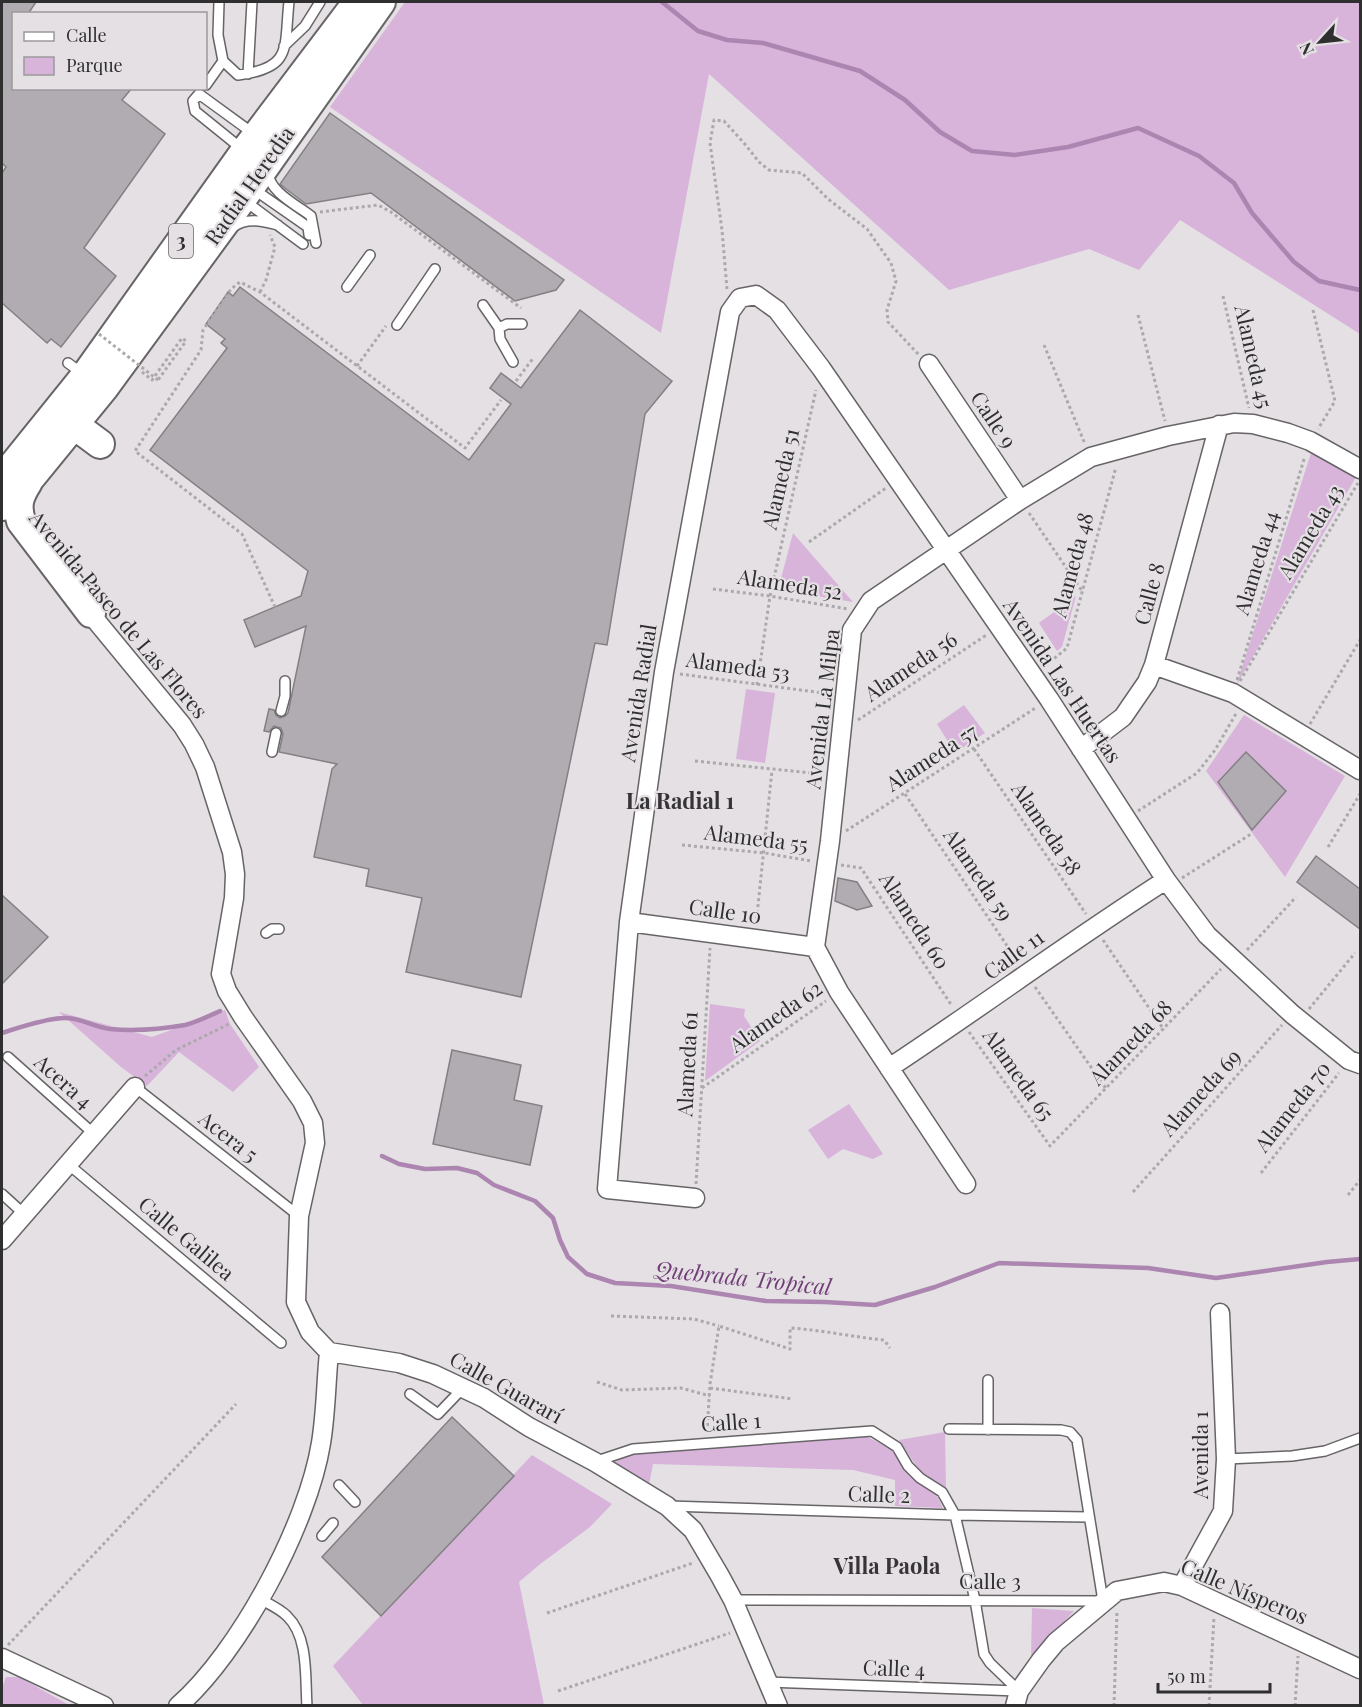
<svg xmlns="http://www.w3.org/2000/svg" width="1362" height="1707" font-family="'Playfair Display',serif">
	<rect width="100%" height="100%" fill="#e4e0e4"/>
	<path fill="#d8b4db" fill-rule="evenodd" d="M405 2H1360V334L1180 220 1139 270 1089 249 949 290 709 74 661 333 330 107Z
		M1311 453 1356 477 1236 686Z
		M793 533 853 602 778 590Z
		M1076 596 1062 647 1057 651 1039 623Z
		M746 689 775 693 765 763 736 759Z
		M964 705 985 733 955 753 937 724Z
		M1244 715 1345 776 1285 877 1206 771ZM1246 752 1286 791 1253 829 1218 782Z
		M710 1004 745 1009 744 1016 760 1041 705 1081Z
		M225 1010 230 1024 259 1067 233 1092 179 1052 147 1086 121 1067 59 1012 152 1037Z
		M849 1104 883 1154 873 1159 843 1149 828 1159 808 1130Z
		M945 1432 946 1488 923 1476 899 1440Z
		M868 1437 892 1450 909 1476 936 1494 943 1508 895 1506V1480L853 1470 653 1464 649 1485 610 1464 633 1452Z
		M532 1455 612 1504 590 1527 539 1565 519 1582 544 1705H363L333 1666Z
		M1032 1608 1074 1611 1031 1657Z
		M6 1677H19L69 1705H2V1688Z"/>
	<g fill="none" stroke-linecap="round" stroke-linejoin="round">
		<path stroke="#ac85b0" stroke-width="4.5" d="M662 2 698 31 727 40 763 43 860 71 905 100 940 132 972 151 1015 155 1068 147 1138 128 1199 156 1234 183 1252 213 1269 233 1294 262 1319 281 1360 290
			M2 1033C20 1027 47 1018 65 1018 81 1018 94 1027 110 1029 133 1031 162 1029 185 1025 197 1022 209 1016 220 1011
			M382 1156 399 1164 425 1169 457 1168 477 1173 494 1185 535 1201 553 1218 560 1240 568 1257 587 1274 615 1283 671 1286 766 1301 825 1302 875 1305 935 1287 999 1263 1148 1268 1216 1278 1327 1262 1360 1259"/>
	</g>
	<path fill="#b0acb1" stroke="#838084" stroke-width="1.5" d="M2 2H36L28 14H14V88H132L122 100 165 134 84 248 116 276 61 347 51 339 47 343 2 303V173L6 167 2 163Z
		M330 113 564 280 556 290 515 301 371 193 306 204 286 189 280 184Z
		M240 287 469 460 511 404 490 388 501 373 521 388 580 310 672 381 645 414 607 645 595 643 521 997 406 972 422 898 366 886 369 869 314 857 332 769 337 764 279 752 283 734 281 728 274 726 269 732 264 731 269 709 274 710 276 715 280 718 285 716 288 713 306 626 255 647 244 620 301 596 308 571 150 450 227 348 221 343 225 339 206 324 228 292 233 296Z
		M1246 752 1286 791 1252 830 1218 782Z
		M1316 856 1360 889V929L1297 882Z
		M838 878 857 882 872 906 857 910 835 901Z
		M2 895 48 937 2 984Z
		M452 1050 521 1065 514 1100 542 1106 530 1165 433 1144Z
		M452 1417 514 1476 381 1616 322 1557Z"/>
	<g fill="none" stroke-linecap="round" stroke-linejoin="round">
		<g stroke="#676467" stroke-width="12">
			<path id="service" d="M219 2 218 35 223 61 238 75C293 68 284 48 289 2
				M284 46 305 26 320 2
				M248 74 252 2
				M206 85 223 61
				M242 149 195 111 193 101 199 94 254 134
				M269 173C267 190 298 206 311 216L316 243
				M252 188 308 227 309 235
				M245 201 303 244
				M233 227C247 217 262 221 278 225
				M347 287 370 255
				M483 305 499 328
				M397 325 435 269
				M513 362 500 339 499 328 507 324H522
				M68 363 83 374
				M281 711 285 696V681
				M272 752 276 733
				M266 933 272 929H279
				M8 1057 94 1134
				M135 1087 299 1216
				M68 1164 281 1343
				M2 1194 24 1214
				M988 1380V1430
				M410 1394 438 1414 463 1388
				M1226 1459 1292 1456 1325 1451 1360 1438
				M597 1461 633 1449 872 1431 897 1447 908 1466 920 1478 942 1492 955 1515 975 1600 984 1654 990 1663 1019 1691
				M339 1485 355 1502
				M669 1506 955 1515 1089 1517
				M322 1536 333 1523
				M260 1599C269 1604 280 1609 287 1616 309 1637 305 1678 307 1706
				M733 1600 1103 1601 1077 1440 1070 1432 1061 1430 949 1429
				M767 1682 1019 1691"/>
		</g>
		<g stroke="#676467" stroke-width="21">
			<path id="minor" d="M929 364 1020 500
				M84 606 182 725 194 744 205 767 232 852 235 874 234 898 221 974 227 991 243 1017 302 1101 313 1123 315 1143 299 1216 296 1302 310 1332 329 1352
				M1154 665 1233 693 1360 770
				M1081 749 1123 717 1147 682 1154 665 1219 425
				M629 922 815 947
				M889 1068C983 1006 1072 940 1166 880
				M966 1184 839 992 815 947 830 841 852 630 871 601 1020 500 1091 457 1168 436 1234 423 1253 424 1288 433 1310 441 1360 469
				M695 1198 607 1189 629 922 664 672 730 312 740 298 756 295 777 310 821 368 1049 699 1166 880 1207 935 1292 1014 1349 1060 1360 1064
				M2 1240 135 1087
				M329 1352 399 1363 433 1374 484 1398 529 1427 595 1462 667 1506 693 1530 720 1576 733 1600 778 1706
				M1182 1586 1223 1511 1226 1459 1220 1313
				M2 1658 104 1706
				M178 1706C240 1652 308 1524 321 1443 326 1413 326 1382 329 1352
				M1015 1706 1019 1691 1041 1660 1056 1642 1117 1591 1164 1582 1182 1586 1360 1669"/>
		</g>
		<g stroke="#676467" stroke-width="32">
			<path id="primary" d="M71 411 68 415 69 421 100 444
				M2 479 85 376 245 151 353 8
				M28 482C19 496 16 505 21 521L91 613
				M2 506 32 476 103 389 242 199 381 2"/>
		</g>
		<path stroke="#aca9ac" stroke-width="3" stroke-dasharray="3 3" stroke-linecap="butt" d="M320 212 378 205 391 212 521 308
			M727 289 722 230 710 143 714 120 724 121 744 143 759 162 769 170 802 173 828 199 867 229 891 263 896 281 887 310 888 322 919 355
			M260 292 266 280 275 247 270 235
			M1223 296 1249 408
			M1313 310 1335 401 1318 429
			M1138 315 1165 421
			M1044 345 1085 444
			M357 366 386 326
			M142 372 152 380 182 338 186 341 158 380
			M516 381 534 357
			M1029 513 1082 591
			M809 542 886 488
			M713 589 770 596 848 609
			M275 607 242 534 135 451 201 350 203 330 231 289 240 282 260 292 465 448 501 400
			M1045 666 1067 648 1116 467
			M680 674 831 694
			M1237 680 1305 456
			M1240 681 1358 483
			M757 685 770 596 816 390
			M858 720 988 634
			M1310 724 1360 640
			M974 749 1086 914
			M695 761 821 774
			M905 794 1018 962
			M1138 811 1197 773 1215 750 1237 712
			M846 831 1037 707
			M682 845 765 853 811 861
			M1328 847 1360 794
			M841 865 861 868 952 1006
			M1182 878 1251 834
			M756 925 772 770
			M1103 940 1164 1030
			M1247 950 1296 897
			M1035 987 1107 1090
			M1309 1009 1355 953
			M969 1032 1050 1146 1221 969
			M145 1076 176 1050 231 1023
			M702 1088 826 1001
			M1261 1173 1339 1073
			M696 1184 710 948
			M1133 1192 1282 1025
			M1348 1195 1360 1180
			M611 1316 694 1319 719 1326
			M597 1382 622 1390 681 1388 710 1396
			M710 1388 793 1399
			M707 1432 710 1384 719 1326 790 1349V1328C822 1330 853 1337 884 1340L890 1348
			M547 1613 693 1563
			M8 1645 236 1404
			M558 1691 730 1633
			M1114 1706 1117 1611
			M1209 1706 1214 1617
			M1295 1706 1298 1656"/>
		<use href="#service" stroke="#fff" stroke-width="9"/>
		<use href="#minor" stroke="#fff" stroke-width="18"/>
		<use href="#primary" stroke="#fff" stroke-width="28"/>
		<path stroke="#aca9ac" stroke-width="3" stroke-dasharray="3 3" stroke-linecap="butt" d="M99 334 158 380"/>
	</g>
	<g text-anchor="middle" stroke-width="4.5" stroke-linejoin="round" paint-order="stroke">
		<rect fill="#e4e0e4" stroke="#666466" stroke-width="1.5" x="169" y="224" width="24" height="34" rx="4.5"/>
		<g font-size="20" font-weight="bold" fill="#302f30">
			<text x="181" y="248">3</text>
		</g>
		<g font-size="21" fill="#302f30" stroke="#e4e0e4">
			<text transform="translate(250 186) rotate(-55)" y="7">Radial Heredia</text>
			<text transform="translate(1253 357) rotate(77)" y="7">Alameda 45</text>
			<text transform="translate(993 420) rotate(56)" y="7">Calle 9</text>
			<text transform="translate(781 479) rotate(-77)" y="7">Alameda 51</text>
			<text transform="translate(1311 532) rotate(-59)" y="7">Alameda 43</text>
			<text transform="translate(1257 563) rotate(-73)" y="7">Alameda 44</text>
			<text transform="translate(1073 565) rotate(-75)" y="7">Alameda 48</text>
			<text transform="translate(790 585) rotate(9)" y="7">Alameda 52</text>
			<text transform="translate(1150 594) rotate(-75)" y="7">Calle 8</text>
			<text transform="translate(118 615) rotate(50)" y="7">Avenida Paseo de Las Flores</text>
			<text transform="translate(738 667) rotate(8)" y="7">Alameda 53</text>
			<text transform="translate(911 667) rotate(-34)" y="7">Alameda 56</text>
			<text transform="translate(1062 681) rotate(56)" y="7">Avenida Las Huertas</text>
			<text transform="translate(639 693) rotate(-81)" y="7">Avenida Radial</text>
			<text transform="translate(823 709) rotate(-83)" y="7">Avenida La Milpa</text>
			<text transform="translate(932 758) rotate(-33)" y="7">Alameda 57</text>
			<text transform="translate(1046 829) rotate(56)" y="7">Alameda 58</text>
			<text transform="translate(756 839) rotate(7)" y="7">Alameda 55</text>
			<text transform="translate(978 875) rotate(56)" y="7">Alameda 59</text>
			<text transform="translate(725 912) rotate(8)" y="7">Calle 10</text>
			<text transform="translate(914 921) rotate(57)" y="7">Alameda 60</text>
			<text transform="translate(1014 955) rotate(-36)" y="7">Calle 11</text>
			<text transform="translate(776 1017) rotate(-35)" y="7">Alameda 62</text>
			<text transform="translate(1131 1043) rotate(-46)" y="7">Alameda 68</text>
			<text transform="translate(688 1064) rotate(-87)" y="7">Alameda 61</text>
			<text transform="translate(1018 1075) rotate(55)" y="7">Alameda 65</text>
			<text transform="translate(63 1082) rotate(42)" y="7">Acera 4</text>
			<text transform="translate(1201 1093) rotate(-48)" y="7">Alameda 69</text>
			<text transform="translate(1293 1107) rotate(-52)" y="7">Alameda 70</text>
			<text transform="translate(228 1137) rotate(38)" y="7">Acera 5</text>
			<text transform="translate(186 1239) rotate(40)" y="7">Calle Galilea</text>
			<text transform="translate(506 1388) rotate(29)" y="7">Calle Guararí</text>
			<text transform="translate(731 1423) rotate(-4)" y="7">Calle 1</text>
			<text transform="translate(1201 1455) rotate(-90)" y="7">Avenida 1</text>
			<text transform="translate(879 1495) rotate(2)" y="7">Calle 2</text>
			<text x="990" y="1589">Calle 3</text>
			<text transform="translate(1244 1592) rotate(23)" y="7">Calle Nísperos</text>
			<text transform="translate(894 1669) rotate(2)" y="7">Calle 4</text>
		</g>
		<g font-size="22" font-weight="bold" fill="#373437" stroke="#e4e0e4">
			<text x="680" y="809">La Radial 1</text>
			<text x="887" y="1574">Villa Paola</text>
		</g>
		<g font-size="22" font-style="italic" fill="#713e77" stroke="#e4e0e4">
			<text transform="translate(743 1278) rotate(6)" y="8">Quebrada Tropical</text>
		</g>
	</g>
	<rect width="1362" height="1707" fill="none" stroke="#302f30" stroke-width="6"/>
	<rect x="12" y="12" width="195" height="78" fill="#e4e0e4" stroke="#9c999c" stroke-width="1.5"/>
	<rect x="24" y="32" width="30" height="9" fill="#ffffff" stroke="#9c999c" stroke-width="1.5"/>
	<text x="66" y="42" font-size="18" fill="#302f30">Calle</text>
	<rect x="24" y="57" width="30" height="18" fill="#d8b4db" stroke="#9c999c" stroke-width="1.5"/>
	<text x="66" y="72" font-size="18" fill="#302f30">Parque</text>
	<g transform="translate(1320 42) rotate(243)" stroke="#e4e0e4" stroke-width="4.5" paint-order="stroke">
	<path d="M0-4.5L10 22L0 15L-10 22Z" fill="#302f30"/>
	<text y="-9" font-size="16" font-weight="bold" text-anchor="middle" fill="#302f30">N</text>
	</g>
	<path d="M1158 1683v9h112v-9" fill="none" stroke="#302f30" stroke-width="3"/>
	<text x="1167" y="1683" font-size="18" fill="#302f30" stroke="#e4e0e4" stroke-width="4.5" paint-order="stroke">50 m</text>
</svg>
